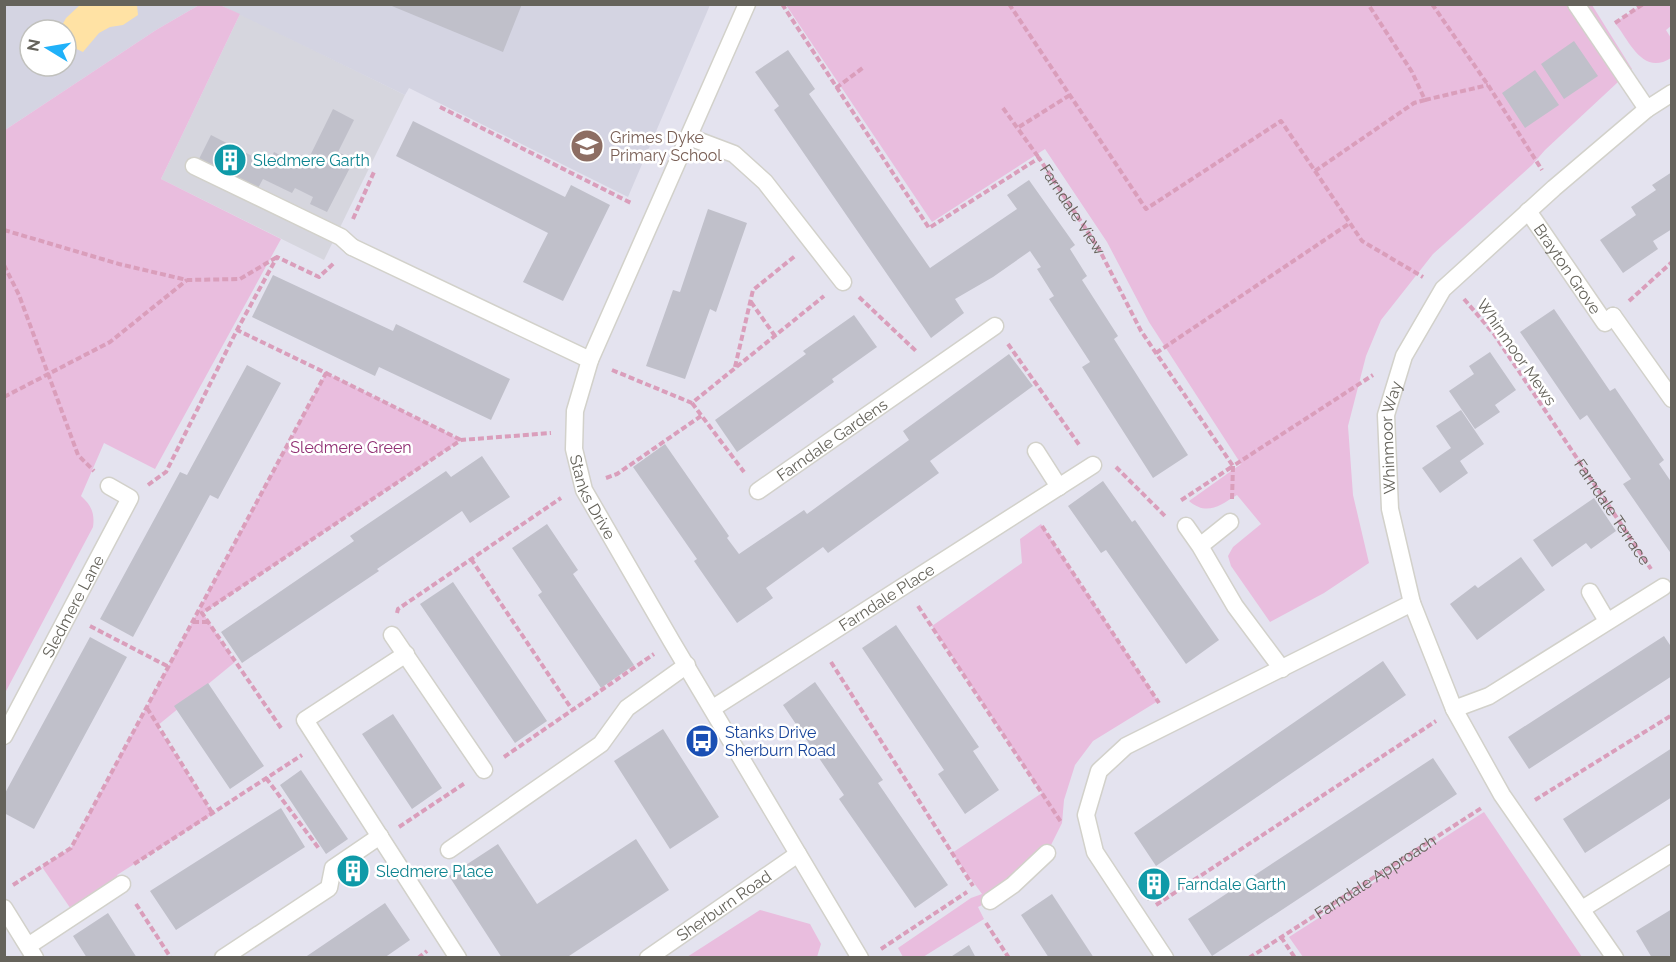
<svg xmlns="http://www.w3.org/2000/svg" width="1676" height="962" font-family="Raleway,sans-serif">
	<rect width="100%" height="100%" fill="#e4e3ef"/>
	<path fill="#d6d6de" d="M240 14 405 95 324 260 161 179Z"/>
	<path fill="#d4d4e2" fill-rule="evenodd" d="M5 5H199L156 30 5 130ZM30 30H66V66H30Z
		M220 5H710L628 197 409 88 405 95Z"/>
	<path fill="#e9bdde" d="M1643 4 1671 5V26L1666 30 1671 38V58C1643 76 1630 42 1615 23Z
		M199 5H220L240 14 161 179 281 239 155 469 104 443 81 496C91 505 95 513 93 527L5 693V130L156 30Z
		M786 5H1592L1632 69 1545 150 1532 165 1433 254 1381 320 1366 356 1348 426 1353 495 1369 563 1324 593 1270 622 1231 566 1228 556 1233 547 1261 524 1237 495C1219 506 1207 516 1189 501L1241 464 1149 322 1107 242 1045 149 932 222Z
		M326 373 461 440 203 613 235 662 157 726 213 814 117 875 122 884 75 915 42 867 71 848Z
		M1041 524 1158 701 1093 741 1075 765 1064 800 1062 823 1047 853 990 901 978 907 984 919 923 957H903L898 948 971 898 982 894 952 853 1042 793 932 626 1022 563 1020 539Z
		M1484 812 1582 957H1303L1289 937Z
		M760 910 810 924 821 944 817 957H687Z"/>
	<path fill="#ffe2a4" d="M80 5H137L138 15 123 25 110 27 99 33 83 52 68 45 66 30 60 29 66 18Z"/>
	<path fill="#c0c0ca" d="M387 4H522L503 52Z
		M1574 41 1598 76 1564 99 1541 64Z
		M788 50 815 89 809 94 930 268 1017 209 1007 195 1029 180 1075 245 1070 249 1087 276 1082 280 1118 336 1114 339 1188 455 1153 478 1082 367 1090 362 1049 299 1054 296 1037 269 1041 267 1030 251 993 277 955 299 964 313 931 338 774 110 779 106 755 72Z
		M1535 70 1559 105 1525 128 1502 93Z
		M333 109 354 120 338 152 354 160 327 212 310 204 313 197 295 188 292 193 263 179 257 190 198 161 211 135 268 164 274 152 304 168Z
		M413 121 565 197 571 185 610 205 563 301 523 282 548 233 396 156Z
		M1672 172V229L1653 241 1658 249 1623 273 1600 240 1636 215 1631 207 1656 190 1652 185Z
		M708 209 747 223 716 312 710 309 685 379 646 366 673 290 680 292Z
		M273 275 393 331 396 324 510 379 491 420 379 367 375 376 252 317Z
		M1554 309 1610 391 1615 388 1664 460 1659 464 1672 483V555L1623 484 1631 479 1587 415 1580 420 1520 332Z
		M854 315 877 347 832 379 834 382 737 452 715 420 806 354 803 351Z
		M1490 352 1516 390 1495 405 1500 412 1475 429 1449 391 1474 374 1469 366Z
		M1009 354 1033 386 930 461 939 473 828 553 823 547 766 588 773 598 737 623 694 561 697 559 633 467 665 444 729 536 727 538 739 554 804 510 807 514 909 440 903 431Z
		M247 365 281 383 218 499 210 495 133 637 100 619 180 472 187 475Z
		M1461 410 1484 444 1460 461 1468 473 1440 493 1422 468 1451 448 1436 426Z
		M482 456 510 497 470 523 462 511 377 569 379 571 242 663 221 632 354 541 350 536 446 471 451 477Z
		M1103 481 1132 522 1135 520 1219 640 1186 664 1106 550 1101 553 1068 506Z
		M1594 498 1616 531 1591 549 1586 543 1552 567 1533 540Z
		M547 524 578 570 573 574 634 665 601 688 538 595 542 592 512 548Z
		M1521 557 1545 590 1477 640 1450 604 1475 585 1478 588Z
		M453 582 547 721 515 743 420 604Z
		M896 625 979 747 973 751 999 790 965 814 938 774 944 770 862 648Z
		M1664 636 1672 648V676L1529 769 1508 737Z
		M90 637 127 657 34 829 4 813V795Z
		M1383 661 1406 695 1156 866 1134 833Z
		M815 682 883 780 878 783 948 885 915 908 839 799 844 795 783 705Z
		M208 683 264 766 230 789 174 706Z
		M393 714 442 788 412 809 362 734Z
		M663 729 719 817 670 849 614 761Z
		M1672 748V797L1585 853 1563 819Z
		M1433 758 1457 794 1212 956 1188 919Z
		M301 770 348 839 326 854 280 785Z
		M281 808 305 847 176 930 150 891Z
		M636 839 669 890 566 958H502L449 876 498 844 537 904Z
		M355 863 361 873 351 879 345 869Z
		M1159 868 1171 886 1148 901 1136 883Z
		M1052 894 1094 958H1049L1021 915Z
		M385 903 410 940 384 958H304Z
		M1672 909V954L1667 958H1652L1636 931Z
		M108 913 137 958H87L73 936Z
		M969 945 976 958H949Z"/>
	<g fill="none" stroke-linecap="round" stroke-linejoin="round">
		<g stroke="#d2d1ca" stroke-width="19">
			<path id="service" d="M689 137 734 154 765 182 843 282
				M194 166 341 237 352 247
				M1230 522 1200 546 1235 606 1282 669
				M1186 526 1200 546
				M449 850 601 744 627 708 687 665"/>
		</g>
		<g stroke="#d2d1ca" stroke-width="19">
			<g id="pedestrian">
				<path id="s4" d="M1528 211 1605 323 1613 316"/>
				<path id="s5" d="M758 491 995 326"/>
				<path d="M392 635 484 770"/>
				<path d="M990 901 1013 885 1047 853"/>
				<path d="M28 946 122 884"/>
			</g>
		</g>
		<g stroke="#d2d1ca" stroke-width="19">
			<g id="minor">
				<path id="s6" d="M747 4 590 360 575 411 574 449 584 490 672 642 860 958"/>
				<path d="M1576 4 1647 109"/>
				<path d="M352 247 590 360"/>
				<path d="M1613 316 1672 399"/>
				<path d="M1036 451 1059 487"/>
				<path d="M1590 592 1607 621"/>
				<path d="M1412 603 1454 709 1502 795 1615 958"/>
				<path d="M406 654 305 720 458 958"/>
				<path id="s7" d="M713 708 1093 465"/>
				<path d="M1454 709 1489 696 1663 587"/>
				<path id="s8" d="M4 736 130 498 109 486"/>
				<path d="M4 908 35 958"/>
				<path d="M1582 909 1672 853"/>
				<path d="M223 958 329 888 333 868 380 836"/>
				<path id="s9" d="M648 958 798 854"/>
				<path id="s10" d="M1165 958 1095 852 1086 815 1099 771 1126 746 1412 603 1390 509 1386 415 1404 356 1443 289 1554 188 1647 109 1672 93"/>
			</g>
		</g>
		<g stroke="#da9ebb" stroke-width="4" stroke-dasharray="6 3" stroke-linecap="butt">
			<path id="s1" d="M782 4 929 228 1039 158 1099 249 1141 331 1233 466 1180 501"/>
			<path d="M1009 4 1146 209 1281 121 1315 171 1414 103 1425 100 1412 72 1368 4"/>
			<path d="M1432 4 1488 85 1542 170"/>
			<path d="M1615 23 1643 4"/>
			<path d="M836 88 864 67"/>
			<path d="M1425 100 1488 85"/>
			<path d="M440 107 633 204"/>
			<path d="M1003 108 1039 158"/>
			<path d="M1019 127 1070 95"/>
			<path d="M1315 171 1362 241 1423 277"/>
			<path d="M353 219 374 172"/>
			<path d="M4 230 119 264 187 280 240 279 277 257"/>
			<path d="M4 265 19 295 78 455 94 471"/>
			<path d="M859 297 917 352"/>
			<path id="s2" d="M1464 299 1494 334 1651 569"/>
			<path d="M1629 301 1672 262"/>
			<path d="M751 302 775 336"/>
			<path d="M1008 344 1080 446"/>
			<path d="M1156 353 1350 223"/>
			<path d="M735 367 753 290 795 256"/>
			<path d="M612 370 692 403 824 296"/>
			<path d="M326 373 461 440"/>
			<path d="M4 397 110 342 187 280"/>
			<path d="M692 403 744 472"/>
			<path d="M1116 467 1166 517"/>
			<path d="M606 478 617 474 701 416"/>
			<path d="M148 485 166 472 237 330 277 257 319 277 334 263"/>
			<path d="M1232 499 1233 466 1373 375"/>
			<path d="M1042 526 1159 703"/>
			<path d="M471 559 573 711"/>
			<path d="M918 606 1061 822"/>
			<path d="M397 613 398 609 561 498"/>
			<path d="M193 622H207"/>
			<path d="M90 626 169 667"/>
			<path d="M831 662 973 886"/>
			<path d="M147 708 213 814"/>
			<path d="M281 728 202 613 461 440 551 433"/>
			<path d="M504 757 654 654"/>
			<path d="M266 778 320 850"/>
			<path d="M1535 800 1672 715"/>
			<path d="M399 827 465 783"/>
			<path d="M134 864 302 755"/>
			<path d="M13 885 71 848 326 373 237 330"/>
			<path d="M136 904 171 958"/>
			<path d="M1156 905 1436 721"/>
			<path d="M986 923 1009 958"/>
			<path d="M1281 937 1295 958"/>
			<path d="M881 949 967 892"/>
			<path d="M418 958 427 951"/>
			<path id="s3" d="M1249 958 1483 807"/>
		</g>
		<use href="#service" stroke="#fff" stroke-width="16"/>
		<use href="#pedestrian" stroke="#fff" stroke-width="16"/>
		<use href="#minor" stroke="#fff" stroke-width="16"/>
	</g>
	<defs>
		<g id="school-disc" transform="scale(1.725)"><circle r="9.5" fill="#8d6e63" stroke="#fff"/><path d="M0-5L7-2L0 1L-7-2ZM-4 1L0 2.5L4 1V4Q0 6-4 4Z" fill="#fff"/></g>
		<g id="building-disc" transform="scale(1.725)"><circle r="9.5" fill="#0f9aa8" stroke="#fff"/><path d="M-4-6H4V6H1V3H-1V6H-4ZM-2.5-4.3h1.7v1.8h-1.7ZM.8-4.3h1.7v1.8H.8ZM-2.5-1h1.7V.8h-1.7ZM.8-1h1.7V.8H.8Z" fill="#fff"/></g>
		<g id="bus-disc" transform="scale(1.725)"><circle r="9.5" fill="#1a4fb4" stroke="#fff"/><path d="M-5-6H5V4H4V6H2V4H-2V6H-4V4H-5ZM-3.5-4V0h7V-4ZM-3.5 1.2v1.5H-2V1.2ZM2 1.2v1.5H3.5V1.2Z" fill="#fff"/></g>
	</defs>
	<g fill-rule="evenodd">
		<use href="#school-disc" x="587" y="146"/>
		<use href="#building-disc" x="230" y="160"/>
		<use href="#bus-disc" x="702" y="741"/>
		<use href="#building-disc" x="353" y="871"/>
		<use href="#building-disc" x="1154" y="884"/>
	</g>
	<g text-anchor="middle" stroke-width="5" stroke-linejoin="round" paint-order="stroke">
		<g font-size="16" fill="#785e54" stroke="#fff" text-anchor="start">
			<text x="610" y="143">Grimes Dyke<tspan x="610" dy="18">Primary School</tspan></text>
		</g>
		<g font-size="16" fill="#0d838f" stroke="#fff" text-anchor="start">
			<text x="253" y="166">Sledmere Garth</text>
			<text x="376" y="877">Sledmere Place</text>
			<text x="1177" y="890">Farndale Garth</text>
		</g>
		<g font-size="16" fill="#65635b" stroke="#fff">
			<text dy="6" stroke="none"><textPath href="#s1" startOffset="460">Farndale View</textPath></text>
			<text dy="6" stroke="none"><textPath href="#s4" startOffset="70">Brayton Grove</textPath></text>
			<text transform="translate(1517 352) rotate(55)" y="6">Whinmoor Mews</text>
			<text dy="6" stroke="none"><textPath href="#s10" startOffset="736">Whinmoor Way</textPath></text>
			<text dy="6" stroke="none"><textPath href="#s5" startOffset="90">Farndale Gardens</textPath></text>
			<text dy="6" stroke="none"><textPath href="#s6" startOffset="532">Stanks Drive</textPath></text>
			<text dy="6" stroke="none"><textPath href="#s2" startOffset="260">Farndale Terrace</textPath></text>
			<text dy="6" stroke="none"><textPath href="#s7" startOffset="206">Farndale Place</textPath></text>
			<text dy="6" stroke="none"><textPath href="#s8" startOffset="147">Sledmere Lane</textPath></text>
			<text dy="6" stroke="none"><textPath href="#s3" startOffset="150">Farndale Approach</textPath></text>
			<text dy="6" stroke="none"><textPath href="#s9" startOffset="92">Sherburn Road</textPath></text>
		</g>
		<g font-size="16" fill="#902f73" stroke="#fff">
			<text x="351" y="453">Sledmere Green</text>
		</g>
		<g font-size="16" fill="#164399" stroke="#fff" text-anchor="start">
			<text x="725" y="738">Stanks Drive<tspan x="725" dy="18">Sherburn Road</tspan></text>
		</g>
	</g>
	<rect width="1676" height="962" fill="none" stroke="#65635b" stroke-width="12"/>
	<g transform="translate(48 48) rotate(281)"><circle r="28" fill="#ffffff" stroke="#c1c1bd" stroke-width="1.5"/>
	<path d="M0-4.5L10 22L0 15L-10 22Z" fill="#20b1f9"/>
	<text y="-9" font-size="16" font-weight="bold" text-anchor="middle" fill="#65635b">N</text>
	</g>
</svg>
